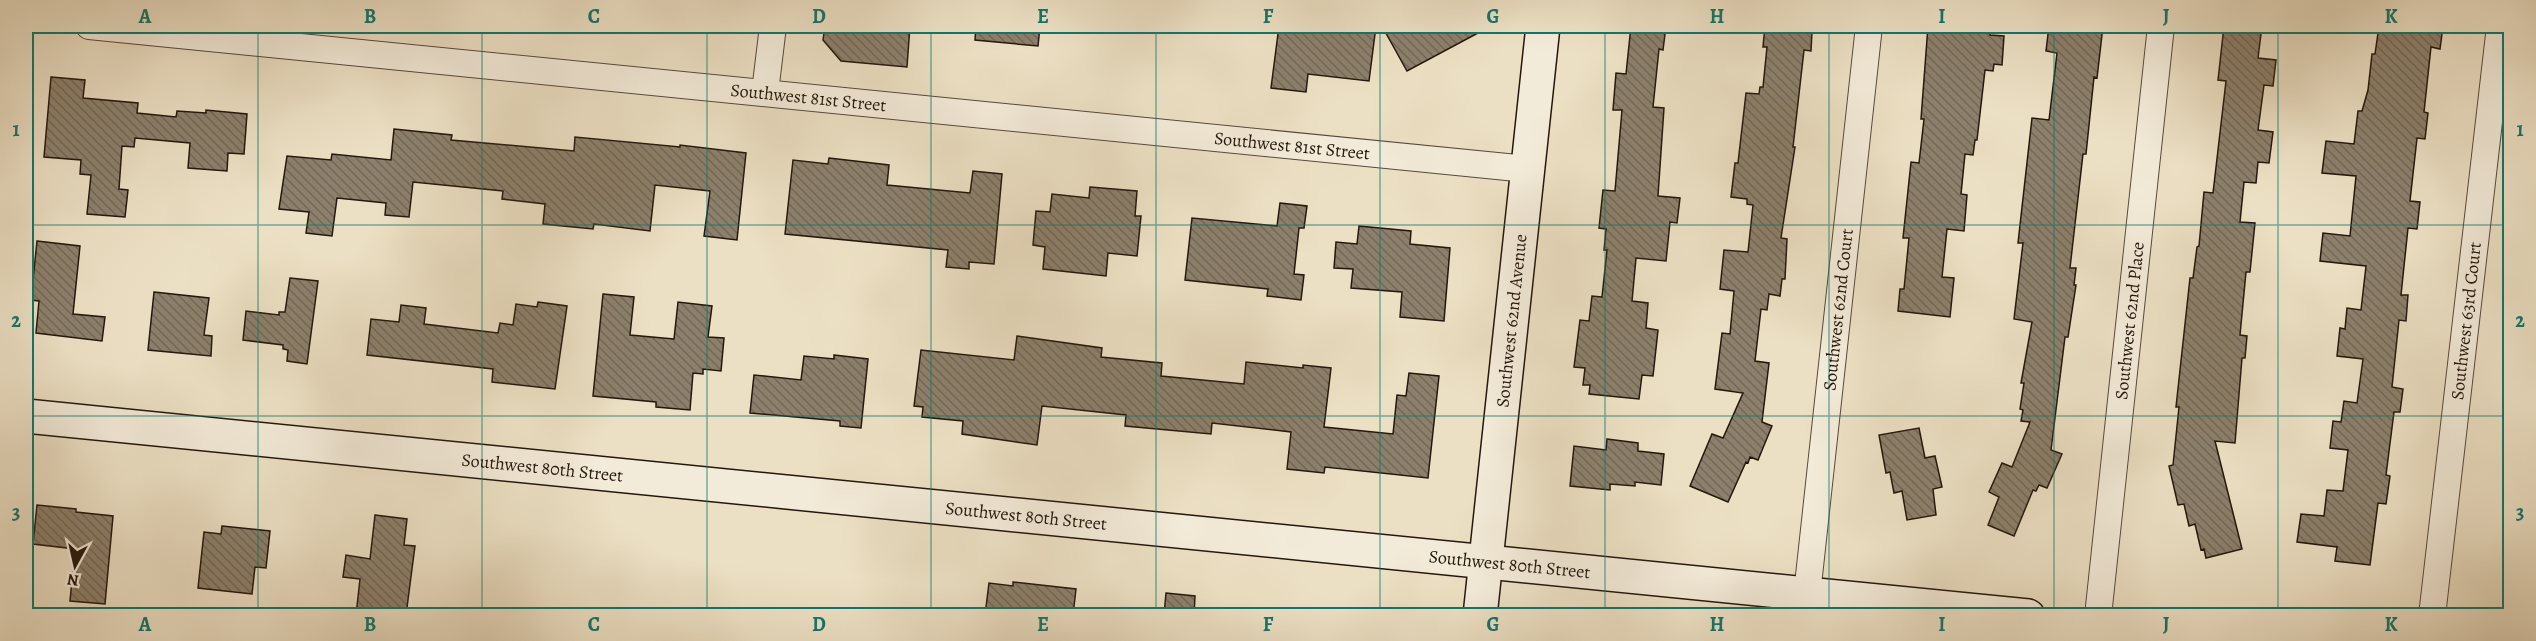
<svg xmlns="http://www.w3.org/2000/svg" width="2536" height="641" font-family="Alegreya,serif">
	<defs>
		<pattern id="building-back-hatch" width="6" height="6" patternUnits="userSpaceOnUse" patternTransform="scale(1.5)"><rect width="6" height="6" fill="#8c806c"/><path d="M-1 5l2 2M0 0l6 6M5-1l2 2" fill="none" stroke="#726857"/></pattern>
	</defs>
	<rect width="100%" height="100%" fill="#ece0c4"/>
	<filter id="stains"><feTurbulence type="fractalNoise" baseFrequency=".00333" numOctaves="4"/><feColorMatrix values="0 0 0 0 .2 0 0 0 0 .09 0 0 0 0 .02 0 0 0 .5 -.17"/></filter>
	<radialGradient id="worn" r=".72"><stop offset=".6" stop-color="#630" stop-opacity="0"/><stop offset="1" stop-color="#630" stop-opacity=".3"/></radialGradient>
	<path fill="url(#building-back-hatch)" stroke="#24170d" stroke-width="1.5" d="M825 26H910L907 67 841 61 823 40Z
		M976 26H1040L1038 46 975 40Z
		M1279 26H1376L1369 81 1308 74 1306 92 1271 88Z
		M1382 26H1491L1407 71Z
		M1631 26H1666L1663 50 1659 49 1653 107 1664 108 1658 196 1680 198 1677 223 1670 222 1666 261 1636 258 1632 301 1648 303 1646 328 1658 330 1653 376 1642 375 1639 399 1589 394 1590 385H1583L1585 368 1574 367 1580 320 1589 321 1592 296 1602 297 1607 250H1604L1606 229 1599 228 1603 190 1615 191 1622 110H1613L1616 73 1626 74Z
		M1765 26H1810L1809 31H1812L1811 51 1804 50 1793 147H1795L1781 238 1787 239 1785 279H1782L1780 296 1769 294 1767 310 1761 309 1755 361 1769 363 1762 422 1772 426 1758 460 1750 457 1748 463 1746 462 1728 502 1690 486 1712 434 1723 438 1743 393 1715 389 1722 333 1730 334 1734 291 1720 289 1724 250 1748 252 1753 205 1747 204V199L1731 197 1735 163H1738L1746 93 1759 94 1760 87H1763L1767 47H1763Z
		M1928 26H1991L1990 35 2004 36 2002 65 1994 64 1993 71 1985 70 1977 140H1975L1973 155 1965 154 1961 194 1967 195 1964 231 1947 229 1942 277 1954 278 1950 317 1898 311 1900 289H1904L1909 238H1903L1911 162 1919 163 1924 119H1921Z
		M2049 26H2103L2097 78 2094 77 2086 154H2083L2070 268H2076L2074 285H2076L2068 337H2065L2051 450 2062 454 2047 488 2039 485 2036 491 2033 490 2014 536 1988 525 1999 497 1989 492 2002 463 2012 467 2030 422 2021 421 2023 410 2020 409 2024 383H2021L2032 322 2014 319 2023 243H2018L2032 118 2049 120 2057 53 2046 51Z
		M2224 26H2262L2258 58 2276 60 2273 86 2264 85 2258 130 2273 132 2269 163 2258 162 2256 183 2244 182 2240 222 2255 223 2250 272H2246L2240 335 2247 336 2245 358H2242L2235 443 2215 441 2242 549 2206 558 2204 549 2201 550 2195 524 2189 526 2184 504 2178 505 2169 466 2173 465 2179 407H2176L2190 278H2193L2197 247 2199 246 2204 192 2213 193 2226 81 2218 80Z
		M2379 26H2443L2440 49 2431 47 2424 112 2428 113 2425 139 2417 138 2410 201 2420 202 2417 229 2408 228 2401 295H2408L2406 321 2399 320 2392 387 2403 389 2400 412H2394L2386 475 2390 476 2386 504 2378 503 2370 565 2335 561 2337 547 2297 542 2301 514 2324 516 2327 490 2343 491 2348 450 2330 448 2333 421 2341 422 2344 401 2357 403 2363 359 2337 356 2340 328 2345 329 2347 308 2361 310 2366 266 2320 261 2323 233 2350 236 2356 176 2322 173 2326 141 2354 144 2358 111H2362L2368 90 2372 54H2375Z
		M51 77 85 80 83 98 138 103 137 113 176 117 177 111 206 113V110L247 114 244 154 228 153 227 171 188 168 190 143 135 138 134 147 122 146 119 189 128 190 125 217 87 214 91 175 80 174 81 160 44 157Z
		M394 129 452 135 451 140 574 151 575 137 680 147V145L746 153 737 240 704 236 710 191 655 185 650 231 594 224 593 229 543 224 545 204 502 199 503 191 413 182 409 217 385 215 386 203 337 198 332 236 306 233 309 212 279 209 287 156 331 160 332 154 391 160Z
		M829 158 889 165 887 185 970 193 973 171 1002 174 994 264 969 262V269L946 267 948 250 785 234 793 160 828 164Z
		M1090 187 1137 191 1135 216H1141L1137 256 1108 253 1106 276 1043 269 1045 247 1033 245 1036 211 1050 212 1052 194 1089 198Z
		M1280 203 1307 206 1304 228H1299L1294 274 1304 275 1301 300 1267 296 1268 289 1185 280 1192 218 1277 226Z
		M1359 226 1411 231 1410 244 1450 248 1444 321 1400 317 1402 292 1351 288 1353 269 1334 268 1336 242 1357 244Z
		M37 241 80 246 73 314 105 317 102 341 36 333 39 301 31 300Z
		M290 278 318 281 307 364 287 361 288 350 283 349V345L243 340 246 311 279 315V312H285Z
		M154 292 209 298 204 335 212 336 211 356 148 350Z
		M603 294 634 297 630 335 674 339 678 302 712 306 708 337 724 338 721 371 703 369V374L693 373 690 410 656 407V402L593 396Z
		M538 302 567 306 555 389 492 382 493 369 367 355 371 319 399 322 401 305 426 308 424 324 498 333 500 323 513 325 516 304 537 307Z
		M1017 336 1102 348 1101 357 1162 363 1161 376 1244 384 1246 362 1303 368V365L1331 368 1324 427 1393 434 1397 395 1406 396 1409 373 1439 376 1428 478 1325 467 1324 473 1287 469 1291 432 1212 423 1211 434 1125 426 1126 415 1042 406 1037 445 962 434 963 421 922 417 923 407 914 406 921 350 1014 360Z
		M834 355 868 359 861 428 840 426V421L750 413 754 375 801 380 804 356 834 359Z
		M1919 428 1925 458 1935 456 1942 487 1933 489 1936 515 1907 520 1902 491 1894 493 1890 472 1886 473 1879 435Z
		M1607 439 1638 443V451L1664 454 1661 485 1635 482V486L1610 484V490L1570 486 1574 446 1606 450Z
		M37 505 76 509V512L113 516 105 604 70 601 75 549 33 544Z
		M375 515 407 519 404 545 415 546 406 615H356L360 579 343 577 346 555 370 559Z
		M222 526 270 531 266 568 255 567 252 594 198 588 204 532 221 534Z
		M1013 582 1076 589 1073 615H985L989 583 1013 586Z
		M1166 593 1195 596 1194 615H1164Z"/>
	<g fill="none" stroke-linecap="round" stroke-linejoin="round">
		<g stroke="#56493b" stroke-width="28">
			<g id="street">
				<path id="s1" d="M89 26 1527 169"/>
				<path d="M765 92 773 26"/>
				<path id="s2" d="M1807 594 1869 26"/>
				<path id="s3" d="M2098 616 2161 26"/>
				<path id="s4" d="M2432 616 2500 26"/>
			</g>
		</g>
		<g stroke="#24170d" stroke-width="36">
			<g id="secondary">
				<path id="s5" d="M26 416 2028 616"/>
				<path id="s6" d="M1480 616 1543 26"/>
			</g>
		</g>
		<use href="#street" stroke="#f3ebd9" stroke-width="26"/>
		<use href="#secondary" stroke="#f3ebd9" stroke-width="33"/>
	</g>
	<path fill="none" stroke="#0f766e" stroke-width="1.5" stroke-opacity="0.55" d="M258 26V616M482 26V616M707 26V616M931 26V616M1156 26V616M1380 26V616M1605 26V616M1829 26V616M2054 26V616M2278 26V616M26 225H2510M26 416H2510"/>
	<g text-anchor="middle" stroke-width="4.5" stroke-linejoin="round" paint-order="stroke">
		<g font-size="18" fill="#24170d" stroke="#f3ebd9">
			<text dy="6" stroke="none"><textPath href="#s1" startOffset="723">Southwest 81st Street</textPath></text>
			<text dy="6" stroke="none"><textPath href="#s1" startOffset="1209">Southwest 81st Street</textPath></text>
			<text dy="6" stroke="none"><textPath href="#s2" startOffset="286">Southwest 62nd Court</textPath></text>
			<text dy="6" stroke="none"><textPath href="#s6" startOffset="297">Southwest 62nd Avenue</textPath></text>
			<text dy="6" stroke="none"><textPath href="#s3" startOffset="297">Southwest 62nd Place</textPath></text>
			<text dy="6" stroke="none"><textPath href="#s4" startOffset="297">Southwest 63rd Court</textPath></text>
			<text dy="6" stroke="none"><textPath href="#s5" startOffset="519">Southwest 80th Street</textPath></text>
			<text dy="6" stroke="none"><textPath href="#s5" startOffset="1005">Southwest 80th Street</textPath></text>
			<text dy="6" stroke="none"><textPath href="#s5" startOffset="1491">Southwest 80th Street</textPath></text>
		</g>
	</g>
	<rect width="2536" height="641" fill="none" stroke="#ece0c4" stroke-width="66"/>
	<g transform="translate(75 566) rotate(188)" stroke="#f3ebd9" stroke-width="4.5" paint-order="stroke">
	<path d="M0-4.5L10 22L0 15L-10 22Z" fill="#24170d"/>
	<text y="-9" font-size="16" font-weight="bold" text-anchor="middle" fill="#24170d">N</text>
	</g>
	<rect x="33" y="33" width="2470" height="575" fill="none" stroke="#0f766e" stroke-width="2"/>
	<g font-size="20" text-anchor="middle" font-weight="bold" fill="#0f766e">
		<text x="145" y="23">A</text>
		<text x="370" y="23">B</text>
		<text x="594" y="23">C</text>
		<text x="819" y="23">D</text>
		<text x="1043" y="23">E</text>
		<text x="1268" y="23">F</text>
		<text x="1493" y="23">G</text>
		<text x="1717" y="23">H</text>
		<text x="1942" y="23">I</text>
		<text x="2166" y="23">J</text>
		<text x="2391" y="23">K</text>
		<text x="16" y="136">1</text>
		<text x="2520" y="136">1</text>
		<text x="16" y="327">2</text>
		<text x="2520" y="327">2</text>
		<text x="16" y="519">3</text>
		<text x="2520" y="519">3</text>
		<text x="145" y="631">A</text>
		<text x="370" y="631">B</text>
		<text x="594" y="631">C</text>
		<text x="819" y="631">D</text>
		<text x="1043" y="631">E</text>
		<text x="1268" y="631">F</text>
		<text x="1493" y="631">G</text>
		<text x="1717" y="631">H</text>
		<text x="1942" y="631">I</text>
		<text x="2166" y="631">J</text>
		<text x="2391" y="631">K</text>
	</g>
	<rect width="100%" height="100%" filter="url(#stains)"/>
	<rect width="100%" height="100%" fill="url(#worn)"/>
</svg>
